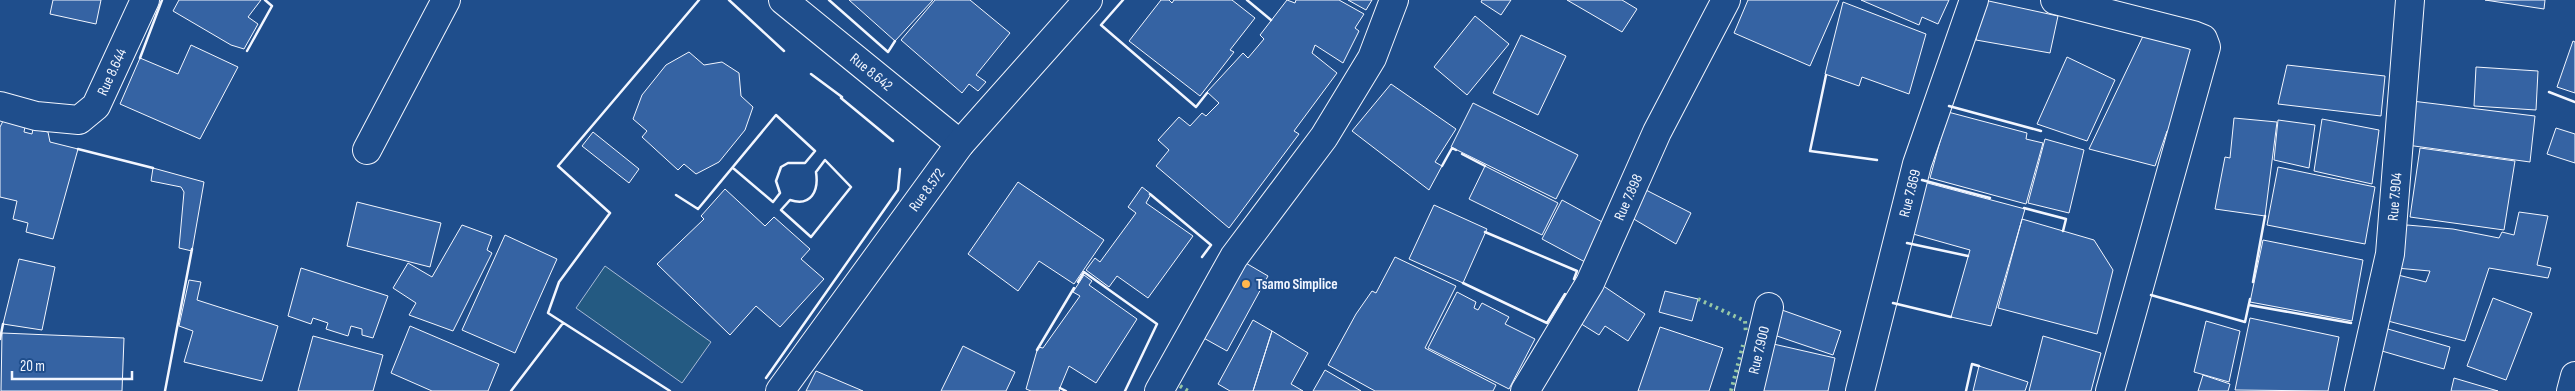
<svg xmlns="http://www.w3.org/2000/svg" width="2575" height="391" font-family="'Sofia Sans Condensed',sans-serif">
	<rect width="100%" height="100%" fill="#1f4e8c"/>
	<path fill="#245a82" stroke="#a8bbd7" d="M605 266 711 342 682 383 576 308Z"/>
	<path fill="#3563a3" stroke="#f2f6ff" d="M53 0H101L96 24 50 14Z
		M179 0H261L248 17 258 24 244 49 231 45 173 11Z
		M849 0H933L895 41Z
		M935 0H970L1010 33 976 75 986 82 978 91 969 84 962 93 901 40Z
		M1161 0H1169L1172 3 1174 0H1232L1255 18 1230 50 1234 52 1200 96 1129 41Z
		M1287 0 1295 3 1296 0H1339L1364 14 1355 28 1359 31 1343 63 1315 45 1312 53 1337 73 1294 131 1299 134 1229 228 1156 166 1169 150 1158 140 1179 117 1190 126 1202 113 1206 116 1219 103 1207 92 1243 53 1248 58 1264 39 1260 35Z
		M1348 0H1372L1366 10Z
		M1482 0H1511L1501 15 1481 2Z
		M1567 0H1622L1637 9 1622 32Z
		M1748 0H1839L1810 66 1734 33Z
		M1861 0H1949L1938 24 1922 17 1919 25Z
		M1984 0 2058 16 2050 53 1976 40Z
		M2485 0H2545L2544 9Z
		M1843 2 1926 34 1909 94 1862 77 1859 86 1825 74Z
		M1475 16 1509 44 1467 95 1434 67Z
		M2144 34 2202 52 2171 133 2167 131 2155 166 2089 149Z
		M1521 35 1566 56 1538 115 1493 93Z
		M2573 41 2575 42V93L2557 87Z
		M191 45 238 67 200 139 120 104 140 58 178 74Z
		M689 52 704 65 722 62 739 73 741 96 753 107 745 130 719 162 696 174 684 164 678 170 642 137 647 131 633 119 642 95 666 65Z
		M2067 57 2115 80 2087 141 2037 124Z
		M2287 65 2385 76 2381 116 2278 104Z
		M2476 67 2538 71 2536 110 2474 106Z
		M1391 84 1456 129 1435 162 1442 166 1429 190 1352 131Z
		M2412 101 2535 116 2530 162 2407 145Z
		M1473 103 1578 155 1556 199 1451 147Z
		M1948 112 2027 133 2026 139 2043 143 2026 204 1930 178Z
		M2234 118 2277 122 2265 216 2215 209 2225 157 2230 158Z
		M2322 119 2379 130 2372 184 2314 171Z
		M2278 120 2315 125 2309 168 2274 160Z
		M3 121 25 127 24 132 32 134 33 129 48 132 50 142 78 149 53 239 26 232 28 223 13 219 17 201 0 197V127Z
		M2556 128 2575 134V163L2547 154Z
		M593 132 639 169 629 183 582 146Z
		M2045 139 2084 150 2069 213 2028 203Z
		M2420 148 2515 161 2504 230 2410 217Z
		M1485 166 1558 203 1542 235 1469 199Z
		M2278 167 2375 187 2365 244 2267 225Z
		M153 168 204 182 192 251 179 248 184 192 181 187 151 181Z
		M1920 181 2025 209 1991 326 1951 317 1970 250 1906 232Z
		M1018 182 1104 240 1074 284 1039 261 1018 291 968 254Z
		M1142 187 1151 194 1146 203 1193 236 1148 298 1117 276 1109 287 1086 270 1095 258 1100 262 1136 213 1128 207Z
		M725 189 765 226 774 217 810 249 801 259 824 279 780 327 756 306 730 335 657 264 704 219 701 216Z
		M1646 190 1691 213 1676 244 1632 218Z
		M1562 200 1604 223 1585 262 1542 239Z
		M357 202 441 223 430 267 347 246Z
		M1434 205 1487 229 1463 283 1409 259Z
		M2519 212 2548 216 2537 265 2551 268 2548 278 2489 268 2465 341 2384 320 2394 274 2426 282 2430 271 2396 268 2407 225 2453 229 2499 238 2502 232 2514 235Z
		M2022 219 2094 240 2113 270 2097 334 1998 308Z
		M462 225 492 236 487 250 492 253 453 331 409 315 416 303 393 288 408 263 432 277Z
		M505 235 557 259 515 353 462 330Z
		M2263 240 2363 260 2352 321 2250 302Z
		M1395 257 1456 286 1425 348 1496 385 1493 391H1375L1328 365 1356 314 1372 291 1376 293Z
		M19 259 55 267 42 330 3 324Z
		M1244 262 1268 276 1227 351 1200 336Z
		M301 268 388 296 373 338 362 335V329L351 326 348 336 326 329 328 323 313 318 311 324 288 316Z
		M1084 275 1092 281 1089 285 1137 319 1096 383 1069 366 1059 390 1060 391H1031L1026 389 1038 347 1043 348 1080 296 1073 292Z
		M189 280 201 282 197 300 278 326 262 381 184 362 193 331 179 326Z
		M1599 283 1645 314 1628 341 1605 326 1599 335 1575 320Z
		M1665 291 1698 299 1692 321 1659 312Z
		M1457 292 1476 302 1474 308 1478 310 1482 303 1509 317 1505 324 1535 339 1509 389 1428 348Z
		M2493 298 2532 313 2506 380 2467 366Z
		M1782 310 1841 331 1833 355 1774 335Z
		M2250 318 2339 337 2328 391 2235 390Z
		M1253 320 1272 331 1253 391H1230L1218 384Z
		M2206 321 2240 331 2229 382 2194 372Z
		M410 326 499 364 488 391H432L391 373Z
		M1660 327 1723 348 1709 391H1638Z
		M2381 327 2450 347 2444 369 2375 349Z
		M1272 331 1308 353 1291 384 1303 391H1253Z
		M2 333 124 338 122 391H1Z
		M313 336 383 355 373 391H298Z
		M2043 336 2101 353 2091 391H2029Z
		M1769 343 1835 358 1828 391H1755Z
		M963 346 1015 372 1006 391H941Z
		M1979 366 2028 382 2025 391H1973Z
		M1325 370 1361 391H1313Z
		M816 371 863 391H806Z
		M2203 375 2230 384 2228 391H2198Z
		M2454 378 2498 391H2451Z"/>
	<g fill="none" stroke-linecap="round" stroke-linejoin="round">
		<g stroke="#f2f6ff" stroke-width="30">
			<g id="minor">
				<path id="s1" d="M783 0 960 144"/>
				<path d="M2055 0 2193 35 2203 39 2206 47 2110 391"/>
				<path id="s2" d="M0 106 36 116 79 120 96 106 145 0"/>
				<path d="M367 150 446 0"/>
				<path id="s3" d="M780 391 960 144 1088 0"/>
				<path d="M1159 391 1234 257 1324 137 1372 58 1394 0"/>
				<path id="s4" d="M1525 391 1590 283 1657 132 1726 0"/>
				<path id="s5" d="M1749 391 1769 307"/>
				<path id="s6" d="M1860 391 1917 164 1974 0"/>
				<path id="s7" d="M2359 391 2390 254 2410 0"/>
				<path d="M2571 391 2575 376"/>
			</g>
		</g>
		<use href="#minor" stroke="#1f4e8c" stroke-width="28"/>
		<path stroke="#97c8a6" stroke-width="4" stroke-dasharray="2.5 4" stroke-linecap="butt" d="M1698 299 1745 321 1746 334
			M1180 386 1188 391
			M1731 391 1743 345"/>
		<path stroke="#f2f6ff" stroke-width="2.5" d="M729 0 784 51
			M829 0 888 52 895 41
			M1123 0 1101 25 1196 107 1207 93
			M1247 0 1271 20
			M247 51 272 6 265 0
			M140 58 162 0
			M811 74 842 97 841 98 893 141
			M1826 75 1810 151 1877 160
			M2549 92 2575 102
			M1949 106 2041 131
			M78 149 153 168
			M1462 154 1485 166
			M825 160 851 187 811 237 781 210 790 200C811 207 819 191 816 172Z
			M1442 166 1452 148 1456 150
			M1922 180 1990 198
			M1150 194 1211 245 1202 257
			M676 195 698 209 776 115 815 151 805 163H788L781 167 776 181 780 193 773 202 733 168
			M2024 208 2066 219 2063 231
			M1485 232 1577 271 1574 279
			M1907 243 1968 256
			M1078 282 1084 272 1157 324 1125 391
			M2253 282 2265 216
			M1463 283 1547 323 1565 294
			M2151 295 2245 322 2250 299
			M1893 303 1951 317
			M2249 305 2351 323
			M0 339 3 324
			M1037 350 1074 288
			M766 378 898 190 900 169
			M1060 388 1066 391
			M165 391 192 249
			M511 391 563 323
			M670 391 548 313 559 282 610 213 558 166 699 0
			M1966 391 1972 364 1979 366"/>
	</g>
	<circle fill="#ffb74d" stroke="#1f4e8c" stroke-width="2" cx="1246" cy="284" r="5"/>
	<g text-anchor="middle" stroke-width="4" stroke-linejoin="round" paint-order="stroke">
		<g font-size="15" fill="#f2f6ff" stroke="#1f4e8c">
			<text dy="5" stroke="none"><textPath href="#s2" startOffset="140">Rue 8.644</textPath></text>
			<text dy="5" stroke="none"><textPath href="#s1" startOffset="114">Rue 8.642</textPath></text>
			<text dy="5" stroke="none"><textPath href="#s3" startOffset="249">Rue 8.572</textPath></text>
			<text dy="5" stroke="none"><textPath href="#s6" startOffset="204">Rue 7.869</textPath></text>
			<text dy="5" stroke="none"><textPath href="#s4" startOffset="220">Rue 7.898</textPath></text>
			<text dy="5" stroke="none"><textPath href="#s7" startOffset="198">Rue 7.904</textPath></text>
			<text dy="5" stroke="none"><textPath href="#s5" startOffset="42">Rue 7.900</textPath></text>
		</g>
		<g font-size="15" font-weight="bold" fill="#f2f6ff" stroke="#1f4e8c" text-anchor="start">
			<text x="1256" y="289">Tsamo Simplice</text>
		</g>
	</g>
	<path d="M12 371v8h120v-8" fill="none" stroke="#f2f6ff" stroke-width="2.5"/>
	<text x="20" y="371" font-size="15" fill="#f2f6ff" stroke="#1f4e8c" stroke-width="4" paint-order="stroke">20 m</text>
</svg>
